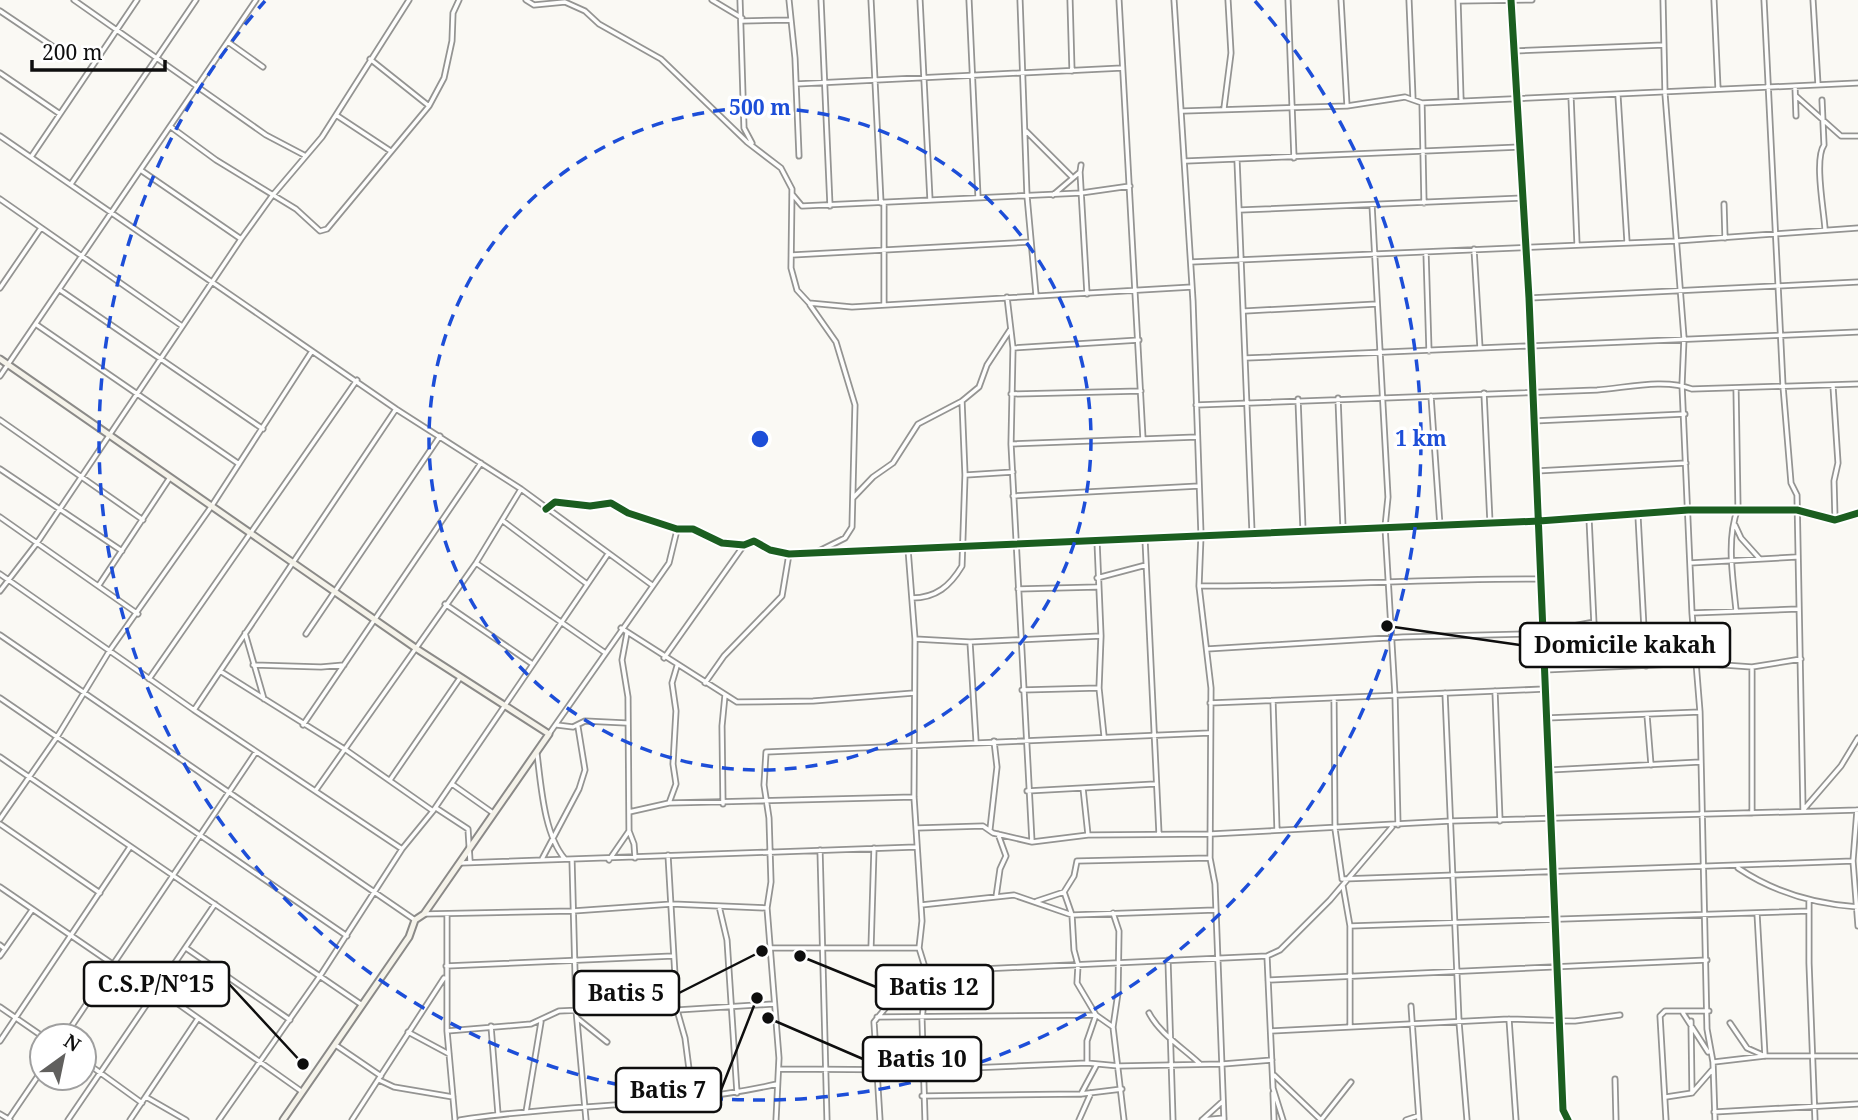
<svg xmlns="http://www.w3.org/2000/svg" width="1858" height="1120" font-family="'Noto Serif',serif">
	<rect width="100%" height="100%" fill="#faf9f4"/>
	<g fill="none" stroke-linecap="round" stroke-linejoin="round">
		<g stroke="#949492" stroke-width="7">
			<path id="street" d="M74 0 266 135 304 155
				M526 0 534 5 565 2 585 11 599 24 661 59 747 142 781 168 792 189 791 268 797 290 809 303 852 307 1192 287
				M712 0 742 18
				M740 0 744 128 752 143
				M789 0 795 58 799 156
				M821 0 830 206
				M871 0 881 203
				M920 0 930 200
				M969 0 978 197
				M1020 0 1027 196 1036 295
				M1070 0 1072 71
				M1119 0 1143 439
				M1174 0 1193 301 1201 535 1199 586 1211 688 1210 858 1215 884 1224 1120
				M1288 0 1294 158
				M1341 0 1347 106
				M1409 0 1413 99
				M1458 0 1461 99
				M1511 0 1529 298 1563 1110 1568 1120
				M1663 0 1665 94 1684 338 1682 385 1692 613 1700 712 1707 1029 1713 1062 1715 1120
				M1714 0 1718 89
				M1764 0 1783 386 1791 483 1797 495 1803 810
				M1813 0 1818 85
				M1458 1 1532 0
				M0 11 64 54
				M742 21 790 20
				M228 42 263 67
				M1514 51 1664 45
				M370 59 429 106
				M0 73 60 114
				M796 84 1122 68
				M1795 87 1796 116
				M1618 96 1627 242
				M1796 96 1841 136H1858
				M1571 97 1577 244
				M1822 100 1824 145C1814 159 1824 211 1825 229
				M1422 103 1424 203
				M1224 108 1231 53 1228 0
				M1183 111 1347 106 1405 97 1422 103 1858 83
				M336 115 389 150
				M171 127 216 160 296 209 320 231 327 229 429 106 444 78 452 41 453 13 459 0
				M1026 131 1071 176
				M0 136 396 409 521 489 652 585
				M31 157 137 0
				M1237 160 1252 532
				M1186 161 1520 147
				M142 171 241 239
				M1080 172 1087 294
				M71 184 196 0
				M792 194 802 206 1081 193 1130 186
				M1053 195 1080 172 1081 165
				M0 199 182 326
				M884 203V305
				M1724 204 1725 238
				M1372 205 1388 497 1385 527 1395 695 1398 825
				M1240 210 1523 198
				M1474 249 1480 348
				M1426 253 1429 351
				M792 255 1031 242
				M1191 262 1676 241 1858 228
				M0 288 41 228
				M60 290 263 429
				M1007 297 1013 348 1011 444 1032 842
				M1529 298 1858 282
				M810 305 836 342 855 405 852 527 845 538 819 551
				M1245 311 1377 304
				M37 325 239 464
				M1013 348 1139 340
				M1246 358 1858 332
				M0 376 256 0
				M1833 386 1838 463 1834 481 1835 519
				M1484 393 1490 523
				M1011 394 1141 391
				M1431 396 1440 526
				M1338 398 1343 528
				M1298 399 1303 530
				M1196 405 1597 390C1626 388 1664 378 1692 389L1858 384
				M0 420 143 520
				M1533 421 1685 414
				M1011 444 1197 437
				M0 469 122 551
				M1536 471 1686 463
				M966 475 1013 472
				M1013 496 1199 486
				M853 498 873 477 893 463 918 424 962 401 979 387 987 365 1010 330
				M546 509 555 502 590 506 611 503 628 513 677 529H693L722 543 744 545 754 541 770 550 789 554 1539 521 1688 510H1797L1835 520 1858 513
				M1638 516 1646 666
				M0 517 138 614
				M1589 518 1596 667
				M503 521 587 584
				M1735 525 1741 538 1759 558
				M1145 539 1159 834
				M1097 541 1101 636 1099 688 1104 736
				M908 549 915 639 914 797 922 921 919 948 927 974 922 1019 925 1120
				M476 563 604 652
				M1690 563 1796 557
				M0 574 194 710 402 849
				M1097 578 1146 565
				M99 585 169 479
				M1200 586C1314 587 1427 578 1540 579
				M1018 589 1097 587
				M0 591 37 543 241 239 272 196 322 137 409 0
				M912 598C936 598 950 586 962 566L965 475 962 401
				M445 604 531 663
				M1736 610C1733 578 1726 539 1738 508L1736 388
				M1692 613 1798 609
				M621 628 737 702 813 701 914 693
				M245 633 264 699
				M627 633 622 660 628 697 629 831 634 844 635 858
				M306 634 440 436
				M0 635 415 920
				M915 639 970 642 1101 636
				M970 642 976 741
				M1207 649 1403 637 1531 634 1594 622
				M664 658 744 545
				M253 665 321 667 344 665
				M1752 667V813
				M1544 670 1696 663 1752 667 1801 659
				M220 671 346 750 433 811
				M149 679 357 380
				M705 683 724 656 782 596 789 554
				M1022 690 1099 688
				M1495 691 1500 821
				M1445 693 1459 1022 1467 1120
				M0 698 347 936
				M1334 699 1335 829 1342 878
				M1273 701 1277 830
				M1210 703 1545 689
				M194 710 396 409
				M1647 715 1651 765
				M1546 718 1700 712
				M303 725 481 463
				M557 725 573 727 585 721 626 723
				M549 734 669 563 677 530
				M537 754C541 785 544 835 565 859
				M0 757 362 1005
				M1549 770 1700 762
				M390 780 460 678
				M452 784 493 813
				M1083 788 1088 835
				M316 790 476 563 521 489
				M1027 791 1155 784
				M669 803 676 784 673 764 676 711 672 683 677 666
				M723 804 722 726 725 695
				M436 808 468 829 470 861
				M1804 809 1841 766 1858 738
				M1857 810 1853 861 1858 926
				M629 812 669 803 914 797
				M0 819 57 737 110 650 211 507 312 351
				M0 824 100 893
				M917 828 983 826 993 833 1032 842 1088 835 1211 834 1451 821 1858 810
				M990 829 997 767 994 741
				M820 850 827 1120
				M668 855 677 1010 685 1038 693 1100
				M542 859 579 789 585 770 578 727
				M572 860 576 1010 586 1120
				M609 860 629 831
				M461 863 916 847
				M1738 868C1775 893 1814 904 1858 907
				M1342 879 1853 861
				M1343 886 1350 926V1026
				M0 887 114 965 157 989 301 1091
				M1064 892 1074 876 1077 861 1210 858
				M996 897 1000 869 1006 856 998 834
				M1809 900V963L1815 1120
				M1037 901 1064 892 1072 915 1074 950 1078 965 1077 983 1096 1015 1087 1041V1063
				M921 905 1014 895 1072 915 1215 910
				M719 906 727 940 737 1093
				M1113 913 1119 931 1118 993 1113 1027 1124 1120
				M424 914 573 911 672 904 767 908
				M447 916V1031L455 1120
				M1350 926 1809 911
				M0 945 5 949 32 910
				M186 948 290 1020
				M772 948H919
				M871 948 874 848
				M0 956 5 949
				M1267 956 1273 1088 1283 1120
				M1168 960 1173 1120
				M446 966 673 956
				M927 974 964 975 982 969 1267 956 1280 950 1330 900 1392 827
				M1268 980 1707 960
				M1411 1006 1419 1120
				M0 1007 42 1036
				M677 1010 773 1004
				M1149 1013C1160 1034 1182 1047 1199 1063
				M1683 1013 1708 1052
				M877 1017 1096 1015 1113 1027
				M577 1018 607 1042
				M1509 1019 1516 1120
				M1691 1021 1692 1093
				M1730 1023 1747 1048 1765 1056 1757 913
				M491 1026 498 1114
				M447 1031 531 1024 559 1011 625 1008
				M1271 1031 1509 1019 1575 1021 1620 1015
				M408 1032 449 1054
				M65 1036 256 752
				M0 1041 130 847
				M337 1046 381 1076
				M84 1061 142 1103
				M1714 1062 1765 1056H1858
				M779 1069 923 1070 1087 1063 1119 1066 1223 1064 1272 1060
				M1274 1075 1321 1120
				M1615 1079 1616 1120
				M379 1080 394 1087 453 1097
				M1273 1093 1274 1120
				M1081 1094 1096 1066
				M922 1096 1081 1094 1122 1089
				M146 1097 186 1120
				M1666 1097 1692 1093 1712 1070
				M526 1112 541 1022
				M1714 1112 1858 1104
				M0 1114 10 1120
				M8 1120 42 1070
				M68 1120 215 904
				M130 1120 197 1020
				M219 1120 320 976 402 849 433 811 608 554
				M352 1120 444 978
				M460 1120C566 1103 672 1108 777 1084
				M776 1120 779 1058 767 908 771 882 769 818 764 785 766 752 1209 733
				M880 1120 874 1022 902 988
				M1079 1120 1091 1093
				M1202 1120 1223 1101
				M1202 1120 1224 1118
				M1321 1120 1351 1082
				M1406 1120 1418 1116
				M1666 1120 1660 1016 1665 1011H1709"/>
		</g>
		<g stroke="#8b8a88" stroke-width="9">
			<path id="secondary" d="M0 359 417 649 549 734 424 914 415 920 409 937 283 1120"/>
		</g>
		<use href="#street" stroke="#fefefd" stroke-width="3.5"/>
		<use href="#secondary" stroke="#f5f3ea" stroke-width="5"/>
		<g stroke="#fff" stroke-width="11">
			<path id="cycleway" d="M1511 0 1529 298 1563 1110 1568 1120
				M546 509 555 502 590 506 611 503 628 513 677 529H693L722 543 744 545 754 541 770 550 789 554 1539 521 1688 510H1797L1835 520 1858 513"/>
		</g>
		<use href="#cycleway" stroke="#1b5e20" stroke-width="7"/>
	</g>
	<g fill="none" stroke="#1d4ed8" stroke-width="3.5" stroke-dasharray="12 9">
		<circle cx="760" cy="439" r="331"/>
		<path d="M1255 1A661 661 0 1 1 265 1"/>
	</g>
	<circle cx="760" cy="439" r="10" fill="#1d4ed8" stroke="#fff" stroke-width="3.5"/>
	<g font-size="21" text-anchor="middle" font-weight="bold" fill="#1d4ed8" stroke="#fff" stroke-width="7" stroke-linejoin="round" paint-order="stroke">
		<text x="760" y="115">500 m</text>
		<text x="1421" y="446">1 km</text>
	</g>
	<path fill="none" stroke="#0e0e0e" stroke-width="2.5" d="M1387 626L1520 645M303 1064L229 984M800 956L876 987M762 951L679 993M768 1018L863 1059M757 998L721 1090"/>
	<g fill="#0e0e0e" stroke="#fff" stroke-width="2.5">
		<circle cx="1387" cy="626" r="7"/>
		<circle cx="303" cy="1064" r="7"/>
		<circle cx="800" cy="956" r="7"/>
		<circle cx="762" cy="951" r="7"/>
		<circle cx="768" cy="1018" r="7"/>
		<circle cx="757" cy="998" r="7"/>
	</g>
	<g fill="#fff" stroke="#0e0e0e" stroke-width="2.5">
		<rect x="1520" y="623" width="210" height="44" rx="7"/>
		<rect x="84" y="962" width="145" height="44" rx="7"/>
		<rect x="876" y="965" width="117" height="44" rx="7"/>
		<rect x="574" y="971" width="105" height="44" rx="7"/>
		<rect x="863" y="1037" width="118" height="44" rx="7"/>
		<rect x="616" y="1068" width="105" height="44" rx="7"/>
	</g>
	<g font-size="23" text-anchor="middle" font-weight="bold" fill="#0e0e0e">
		<text x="1625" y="653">Domicile kakah</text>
		<text x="156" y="992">C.S.P/N°15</text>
		<text x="934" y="995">Batis 12</text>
		<text x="626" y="1001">Batis 5</text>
		<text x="922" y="1067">Batis 10</text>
		<text x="668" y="1098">Batis 7</text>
	</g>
	<g transform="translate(63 1057) rotate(33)"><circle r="33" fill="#ffffff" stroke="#9f9f9f" stroke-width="2"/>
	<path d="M0-5L12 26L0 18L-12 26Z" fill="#61605e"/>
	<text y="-10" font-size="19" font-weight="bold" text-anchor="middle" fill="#0e0e0e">N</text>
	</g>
	<path d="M32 60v10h133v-10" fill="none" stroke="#0e0e0e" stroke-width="3.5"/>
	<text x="42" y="60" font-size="21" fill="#0e0e0e" stroke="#ffffff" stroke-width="5" paint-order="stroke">200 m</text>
</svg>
